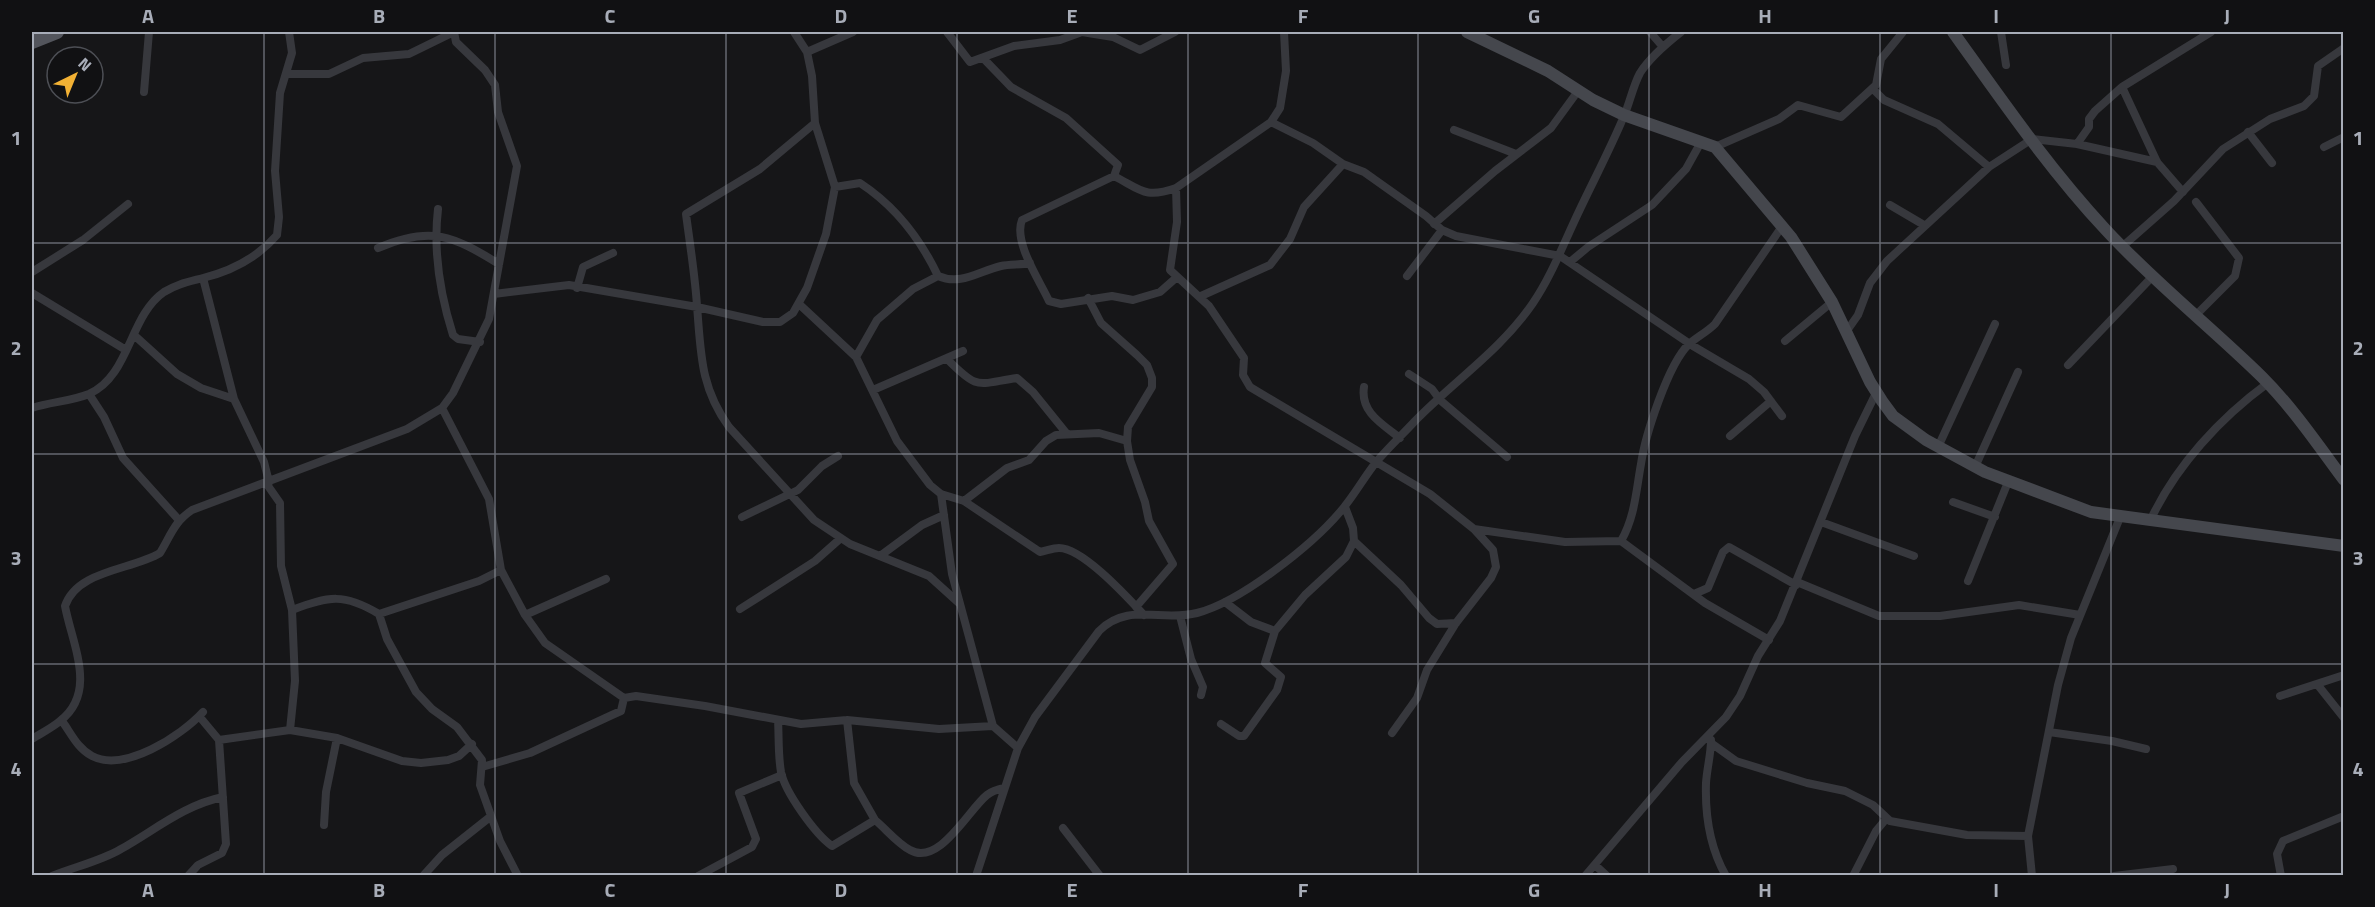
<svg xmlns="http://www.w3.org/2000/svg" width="2375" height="907" font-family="'Titillium Web',sans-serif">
	<rect width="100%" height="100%" fill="#161618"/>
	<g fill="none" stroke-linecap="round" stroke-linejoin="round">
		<path stroke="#37383d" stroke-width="8" d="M947 32 970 62 1014 46 1060 40 1082 32 1113 37 1140 50 1175 32
			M1650 32 1663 47
			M2001 32 2006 65
			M807 52 853 32
			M983 58 1011 87 1066 118 1118 165 1114 176 1022 220C1013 242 1040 281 1049 301L1061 304 1112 296 1133 300 1160 292 1177 277
			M287 74H329L363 58 409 54 454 32
			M2122 87 2157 162 2183 192
			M1873 89 1884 100 1938 124 1989 167
			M144 92 149 32
			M1271 122 1313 143 1343 164 1364 172 1426 216 1442 230 1456 236 1560 256 1693 346 1749 379 1764 392 1782 416
			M815 123 760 169 686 214C690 245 695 275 697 306 701 353 700 387 729 427L814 520 850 544 929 576 960 604
			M1454 130 1516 154
			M2248 132 2272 163
			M2077 144 2157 162
			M1715 147 1779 119 1798 105 1841 117 1876 85 1881 59 1903 32
			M2324 147 2344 137
			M1114 176C1141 190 1145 199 1176 188L1271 122 1280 108 1286 71 1284 32
			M835 187 860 183C895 206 920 238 938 276
			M1176 188 1177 222 1170 270 1209 306 1244 358 1243 375 1250 387 1430 494 1474 529 1493 550 1496 567 1491 578 1456 623 1427 670 1417 698 1392 733
			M2196 202 2239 258 2235 276 2196 315
			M1890 205 1924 225
			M438 209C433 252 440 294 453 335L458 339 480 342
			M1434 224 1495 171 1551 128 1578 91
			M2123 246 2174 201 2223 149 2270 119 2304 106 2314 96 2318 66 2344 48
			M378 248C431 225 453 236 499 264
			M1570 262 1588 247 1652 205 1686 169 1701 142
			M32 272 83 240 128 204
			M1407 276 1442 230
			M203 278 234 399 264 462 269 482
			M577 288 583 267 613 253
			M32 293 126 350
			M494 294 569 285 697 307 763 322H780L793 313 807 288 826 234 835 187 815 123 812 76 807 52 794 32
			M1201 296 1270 265 1290 239 1304 207 1343 164
			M1088 298 1101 323 1137 355 1147 365 1152 378V387L1128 427 1127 441 1130 460 1145 502 1149 521 1173 564 1136 607
			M799 304 856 357 897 441 930 485 941 494 964 501 1040 552C1046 551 1053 548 1059 548 1083 548 1128 598 1144 615
			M1846 332 1858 315 1870 283 1887 261 1989 167 2032 139 2077 144 2089 127V119L2095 111 2122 87 2211 32
			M134 335 177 374 201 388 234 399
			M1785 341 1832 302
			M856 357 877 320 913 289 938 276C961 286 979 271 1001 266 1010 264 1021 265 1030 263
			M947 359C979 391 976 384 1017 378L1033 392 1067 434
			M2068 365 2152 277
			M1409 374 1432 389 1440 400 1507 457
			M1364 387C1360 412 1382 424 1400 438
			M873 390 963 351
			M89 394 104 417 123 458 178 519
			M32 408C50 402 72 401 89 394 130 376 129 316 164 292 177 284 188 282 203 278 231 271 258 257 277 235L279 217 275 171 280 93 292 53 289 32
			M442 408 489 499 501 570 525 615 545 643 624 698 636 696 705 706 801 724 847 720 939 729 993 726
			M1730 436 1771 401
			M1938 447 1995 324
			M1975 467 2018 372
			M266 483 280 503 281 566 292 610 295 681 290 730
			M941 494 952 574 993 726 1018 748
			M964 501 1007 468 1029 460 1046 441 1056 435 1099 433 1127 441
			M1953 502 1995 517
			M742 517 798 490 822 466 838 456
			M2151 519C2176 466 2220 418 2268 383
			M1821 522 1914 556
			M1474 529 1565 542 1621 541 1705 603 1769 640
			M1354 541 1401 585 1429 618 1437 624 1456 623
			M1621 541C1635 517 1636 491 1641 464 1645 436 1668 364 1689 344 1697 337 1707 332 1715 324L1783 225
			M880 556 922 525 944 515
			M1968 581 2008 482
			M1797 582 1879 616H1940L2019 605 2080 615
			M1694 594 1708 588 1723 552 1729 547 1796 585
			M1225 602 1251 622 1275 631
			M740 609 815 561 841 538
			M292 610C329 596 344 593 379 614L387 639 416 692 432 709 457 727 482 760 480 785 500 841 518 876
			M379 614 479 581 501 570
			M525 615 606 579
			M1180 616 1191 659 1203 687 1201 695
			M2317 684 2344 718
			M2280 696 2344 675
			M778 720C779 737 778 755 781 772 785 792 815 834 832 846L875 820 854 783 847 720
			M62 721C71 733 77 748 92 756 124 773 181 736 203 712
			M1221 724 1239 736H1244L1277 690 1281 677 1265 663 1275 631 1305 595 1346 557 1354 541 1353 528 1345 507
			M2049 732 2112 741 2146 749
			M32 739C41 733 52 728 60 721 98 692 72 644 65 606 77 570 132 570 160 553 171 535 174 522 192 510L407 429 442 408 453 393 489 319 517 166 498 112 495 85 485 70 456 42 454 32
			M219 740 290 730 337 738 402 761 421 763 448 760 459 756 472 744
			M1711 740C1711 754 1707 768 1706 783 1705 814 1710 848 1726 876
			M1711 743 1736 761 1807 783 1845 791 1873 805 1890 821 1967 835 2028 836
			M482 767 530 753 612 715 621 711 624 698
			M875 820C886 829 897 843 910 850 939 867 969 809 987 795 992 791 999 789 1004 788
			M324 825 326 792 337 738
			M1063 828 1100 876
			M1595 865 1607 876
			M52 876C74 867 101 861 121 849 155 830 184 805 223 797
			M188 876 198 865 222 853 226 844 219 740 199 716
			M423 876 442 855 490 817
			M698 876 752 847 756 839 739 793 782 775
			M976 876 1018 748 1035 717 1099 631C1128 602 1161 622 1197 613 1240 602 1311 546 1340 512 1354 496 1364 477 1377 461 1389 447 1403 434 1415 421 1454 381 1501 350 1533 303 1550 278 1561 250 1574 222 1590 187 1609 152 1624 116 1630 102 1633 86 1640 73 1650 57 1667 43 1681 32
			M1585 876 1682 762 1726 717 1740 696 1758 656 1780 621 1855 436 1877 391
			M1853 876 1876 831 1886 819
			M2032 876 2028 836 2058 685 2071 638 2121 515
			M2114 876 2173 869
			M2281 876 2277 854 2283 841 2344 816"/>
		<path stroke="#45474d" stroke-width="12" d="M1467 32 1548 71 1593 100 1624 115 1715 147 1791 237 1832 302 1870 382 1882 401 1893 416 1926 440 1985 472 2091 512 2344 546
			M1953 32C2001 99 2049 169 2106 230 2154 282 2211 327 2262 377 2293 408 2318 445 2344 480"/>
		<path stroke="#53555c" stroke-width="14" d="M32 42 57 32"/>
	</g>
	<path fill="none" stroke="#a8adb8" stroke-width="1.5" stroke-opacity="0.55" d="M264 32V876M495 32V876M726 32V876M957 32V876M1188 32V876M1418 32V876M1649 32V876M1880 32V876M2111 32V876M32 243H2344M32 454H2344M32 664H2344"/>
	<rect width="2375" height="907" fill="none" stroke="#111113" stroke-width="66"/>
	<g transform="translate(75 75) rotate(43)"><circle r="28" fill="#111113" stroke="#4d4f55" stroke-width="1.5"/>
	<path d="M0-4.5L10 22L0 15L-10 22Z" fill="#f2b134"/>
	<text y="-9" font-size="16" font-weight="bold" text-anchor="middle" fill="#a8adb8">N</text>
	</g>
	<rect x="33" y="33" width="2309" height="841" fill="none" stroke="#a8adb8" stroke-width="2"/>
	<g font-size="20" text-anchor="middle" font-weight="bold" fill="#a8adb8">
		<text x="148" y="23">A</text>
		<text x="379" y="23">B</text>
		<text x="610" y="23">C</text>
		<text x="841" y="23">D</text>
		<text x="1072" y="23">E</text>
		<text x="1303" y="23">F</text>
		<text x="1534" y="23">G</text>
		<text x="1765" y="23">H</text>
		<text x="1996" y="23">I</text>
		<text x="2227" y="23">J</text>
		<text x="16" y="145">1</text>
		<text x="2358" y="145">1</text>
		<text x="16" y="355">2</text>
		<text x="2358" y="355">2</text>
		<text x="16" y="565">3</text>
		<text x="2358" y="565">3</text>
		<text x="16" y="776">4</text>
		<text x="2358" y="776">4</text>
		<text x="148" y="897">A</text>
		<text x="379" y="897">B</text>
		<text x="610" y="897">C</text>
		<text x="841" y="897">D</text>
		<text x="1072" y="897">E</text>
		<text x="1303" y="897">F</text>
		<text x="1534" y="897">G</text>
		<text x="1765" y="897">H</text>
		<text x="1996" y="897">I</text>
		<text x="2227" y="897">J</text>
	</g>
</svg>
